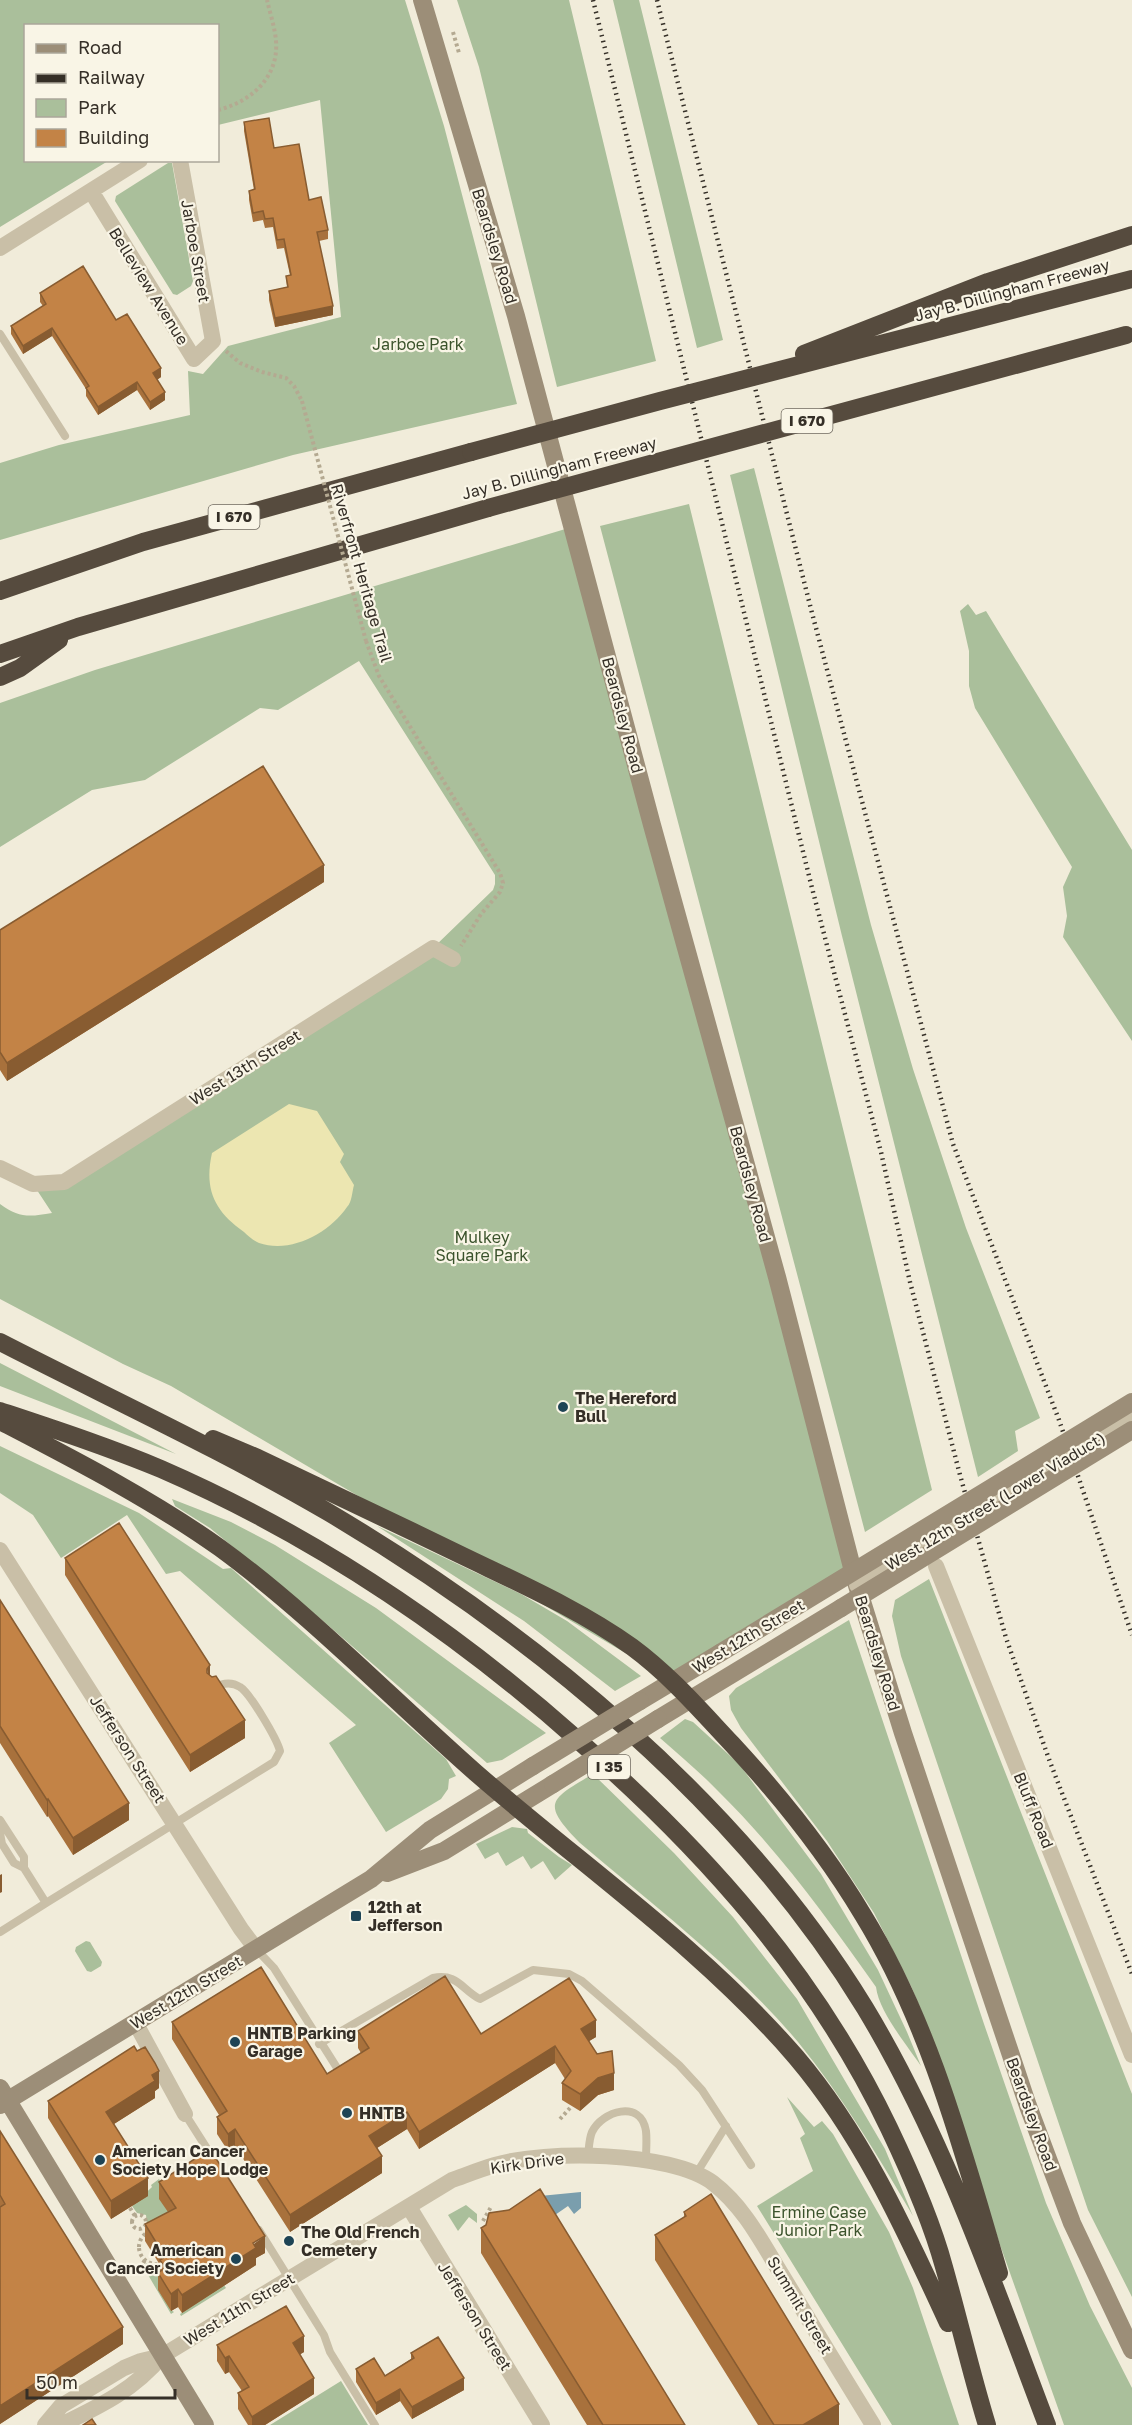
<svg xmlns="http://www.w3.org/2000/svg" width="1132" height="2425" font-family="'Golos Text',sans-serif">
	<rect width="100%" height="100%" fill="#f1ecda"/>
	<path fill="#aabf9b" d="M0 0H405L444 126 517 404 293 455 0 540V463L59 445 190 415 188 371 203 374 228 346 341 317 320 100 218 125V26H26V160L108 161 0 227Z
		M457 0H569L656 361 557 387 479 67Z
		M613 0H639L723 340 697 348Z
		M168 163H172L193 281 191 286 177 295 173 294 115 201 116 196Z
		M754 468 871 925 913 1069 966 1228 1040 1418 1015 1431 1018 1451 978 1477 842 936 730 475Z
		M689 504 932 1490 865 1532 600 526Z
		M572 527 861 1568 673 1681 171 1386 123 1364 0 1299V1204C19 1218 29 1217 52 1213L33 1184 64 1182 433 948 493 890 495 884V875L359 661 278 710 260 708 145 780 92 790 0 847V703L95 670Z
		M968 604 976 615 986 611 1132 850V1041L1063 937 1067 916 1063 887 1072 867 975 708 969 686V651L960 611Z
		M0 1363 176 1454 0 1386Z
		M0 1446 139 1513 223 1569 231 1568 446 1759 456 1776 449 1779 448 1789 441 1799 386 1832 329 1743 356 1725 180 1571 166 1574 127 1515 61 1558 33 1515 0 1493Z
		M172 1499 231 1522 275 1545 376 1608 546 1733 502 1760 487 1763 322 1620 210 1528 175 1506Z
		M377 1526 521 1594 567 1621 641 1676 615 1691 524 1621Z
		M929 1579 1132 2094V2297L1088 2210 901 1656 892 1616 895 1600Z
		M849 1620 984 2024 1046 2203 1090 2306 1132 2388V2425H1064L999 2242 931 2034 911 1986 874 1913 827 1841 741 1728 731 1710 729 1696 736 1688Z
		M685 1719 693 1722 739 1764 821 1874 878 1970 907 2032 921 2066C907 2045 879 2012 876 1987 828 1919 778 1850 718 1791 700 1772 680 1756 660 1738Z
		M593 1774 674 1853 733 1917 797 1999 885 2149 913 2216C878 2156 842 2096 798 2042 735 1967 654 1906 580 1843 541 1803 549 1800 593 1774Z
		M512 1827 527 1829 528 1833 559 1857 572 1865 555 1880 543 1861 531 1869 523 1856 506 1866 498 1852 485 1859 476 1844Z
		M86 1941 90 1942 102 1962 101 1966 91 1972 87 1971 75 1951 76 1947Z
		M787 2097 814 2127 822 2121 833 2134 889 2232 913 2288 959 2425H892L757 2206 813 2171 800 2138 805 2134Z
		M159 2179 168 2193 175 2214 147 2224 146 2215 137 2213 132 2206 152 2187 151 2185Z
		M466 2205 477 2214V2223L469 2217 458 2231 448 2215Z
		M146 2263 154 2267 165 2264 171 2310 174 2312 171 2314 144 2268Z
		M221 2281 226 2288 181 2316 180 2314 211 2294Z
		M341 2381 368 2425H270Z"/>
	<path fill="#ece6b1" d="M289 1104 317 1111 344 1154 340 1162 354 1185C352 1192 352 1202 347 1207 329 1233 291 1254 259 1243 254 1241 248 1236 244 1232 214 1211 204 1189 212 1153Z"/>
	<path fill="#7a9ead" d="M581 2192V2208L574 2214 568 2206 555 2215 540 2196Z"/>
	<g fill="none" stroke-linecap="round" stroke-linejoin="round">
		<path stroke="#b4a991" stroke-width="4" stroke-dasharray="3 3" stroke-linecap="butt" d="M453 32 459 53
			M218 110C250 102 279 78 276 41 275 28 270 13 267 0
			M226 351 240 363 262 372 286 378 294 386 302 401
			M366 641 379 676 500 873 503 883 500 892 481 914 461 946
			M560 2119 570 2108
			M130 2208 135 2216
			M132 2222a7 7 0 1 1 14 0a7 7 0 1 1-14 0Z
			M483 2221 491 2207
			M139 2247a17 17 0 1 1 34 0a17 17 0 1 1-34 0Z
			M140 2268 145 2260"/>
		<path stroke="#c9bfa7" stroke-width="8" d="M0 334 65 436
			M0 1820 24 1857V1868
			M3 1825 0 1833 2 1844 14 1863 24 1868 46 1903 274 1762 280 1751C277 1739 250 1693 240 1687 231 1681 222 1683 213 1688
			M0 1932 46 1903
			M256 1949 274 1968 339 2071
			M319 2044 433 1978C458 1973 462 1990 480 1999L533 1970 569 1974 582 1981 679 2065 702 2090 751 2165
			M185 2114 213 2158
			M588 2156C589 2148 589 2139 592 2132 602 2111 641 2099 646 2131 647 2140 646 2150 646 2160
			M696 2174 726 2126
			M259 2230 324 2335 330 2352 375 2425"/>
		<path stroke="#c9bfa7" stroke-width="16" d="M91 191 194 359 213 341 180 160
			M0 248 140 160
			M0 1168 33 1184 64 1182 433 948 453 959
			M0 1550 241 1929 256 1949
			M936 1566 1132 2055
			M135 2022 185 2114
			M409 2207 542 2425
			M45 2425 61 2406 124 2368 141 2361 162 2356
			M61 2425C100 2406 134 2390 162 2356L452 2180C466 2175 481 2169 495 2165 545 2150 670 2151 713 2183 747 2209 765 2249 788 2285 816 2332 844 2378 873 2425"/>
		<path stroke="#9c8e78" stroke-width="18" d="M422 0 516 316 652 825 777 1277 855 1579 903 1733 1028 2106 1072 2223 1132 2350
			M640 1701 720 1653
			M658 1719 841 1608
			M387 1873 444 1851 553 1784
			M0 2088 205 2425
			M0 2105 371 1879 430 1830 533 1766"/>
		<path stroke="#564b3e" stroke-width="18" d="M0 591 143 542 471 452
			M0 654 78 627 488 508
			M0 677 20 668 59 640
			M0 1342C109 1398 222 1450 328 1512 534 1634 739 1802 865 2008 943 2137 994 2285 1047 2425
			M0 1411C54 1429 109 1447 161 1469 315 1536 454 1630 579 1741 705 1851 816 1975 889 2128 910 2172 931 2219 944 2267 959 2320 971 2373 987 2425
			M0 1421C75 1460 151 1499 220 1548 310 1614 392 1699 476 1773 584 1867 702 1948 796 2057 863 2136 905 2230 948 2323
			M213 1439 258 1458C327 1491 395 1523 463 1556 521 1584 580 1610 632 1647 670 1675 700 1710 732 1744 781 1797 826 1853 863 1915 930 2024 963 2152 999 2273"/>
		<path stroke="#352f27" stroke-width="4.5" stroke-dasharray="1.5 4.5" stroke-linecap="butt" d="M593 0 812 888 881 1152 910 1282 960 1475 1006 1638 1050 1762 1132 1974
			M657 0 812 613 953 1144 1059 1420 1132 1635"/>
		<path stroke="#b4a991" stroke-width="4" stroke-dasharray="3 3" stroke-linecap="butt" d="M302 401 366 641"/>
		<path stroke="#c9bfa7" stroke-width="16" d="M857 1585 1132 1417"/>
		<path stroke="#9c8e78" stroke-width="18" d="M841 1608 1132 1430
			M720 1653 1132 1402
			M533 1766 640 1701
			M553 1784 658 1719"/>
		<path stroke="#564b3e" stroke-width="18" d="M804 354 988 282 1132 235
			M471 452 660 401 1132 279
			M488 508 1126 335"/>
	</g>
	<path fill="#a8713c" d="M244 122 274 148 309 200 328 230V239L319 241 333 315 275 327 269 300V291L287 287 286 276 290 275 284 248 277 249 273 227 265 228 263 220 253 222 249 200V191L254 190 244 131Z
		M40 293 116 320 161 377 157 380 165 400 150 410 137 390 98 415 86 396V389L52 336 23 354 11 334V326L43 306 40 302Z
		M324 882 7 1081 0 1070V930Z
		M65 1558 210 1675 245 1738 190 1772 65 1575Z
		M0 1600 129 1820 73 1855 48 1816 47 1817 0 1743Z
		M172 2022 327 2074 361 2053 358 2048V2031L596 2037 589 2041 614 2090 598 2095 580 2111 562 2100V2083L565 2079 555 2063 419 2149 407 2129 377 2148 382 2173 290 2232 235 2146 228 2151 217 2134V2117L219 2115 172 2039Z
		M159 2088 155 2091V2098L114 2124 148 2196 111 2219 48 2118V2101Z
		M0 2131 123 2344 0 2424Z
		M159 2182 265 2253 256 2258V2265L182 2313 178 2307 171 2311 158 2290V2273L160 2272V2265L145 2241V2224L168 2212 159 2199Z
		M684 2212 839 2425H758L655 2260V2235L684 2217Z
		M481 2228 685 2425H587L481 2253Z
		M217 2345 304 2352 300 2354 314 2394 265 2425H248L238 2409V2393L242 2391 229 2372 225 2374 217 2361Z
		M411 2353 464 2390 412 2419 400 2401 376 2415 356 2382V2369L385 2376 411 2359Z"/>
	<path fill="#885c31" d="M333 306V315L275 327V318Z
		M52 328V336L23 354V346Z
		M161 368V377L153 382V373Z
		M137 382V390L98 415V407Z
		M165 392V400L150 410V402Z
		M324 865V882L7 1081V1063Z
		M210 1665V1683L207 1669Z
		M245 1720V1738L190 1772V1755Z
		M48 1799V1816L47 1817V1800Z
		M129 1803V1820L73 1855V1838Z
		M2 1874V1892L0 1893V1875Z
		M596 2020V2037L581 2046V2029Z
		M555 2046V2063L419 2149V2132Z
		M159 2071V2088L155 2091V2098L106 2129V2112L152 2075Z
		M614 2073V2090L598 2095 580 2111V2094L598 2078Z
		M407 2112V2129L369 2153V2136Z
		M235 2129V2146L228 2151V2134Z
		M382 2156V2173L290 2232V2215Z
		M148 2178V2196L111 2219V2201Z
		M265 2236V2253L256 2258V2265L182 2313V2295Z
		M178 2289V2307L171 2311V2294Z
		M123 2327V2344L0 2424V2406Z
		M304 2336V2352L293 2359V2343Z
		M229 2356V2372L225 2374V2358Z
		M314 2378V2394L265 2425H252V2417Z
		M464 2378V2390L412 2419V2407Z
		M400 2389V2401L376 2415V2403Z
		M839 2404V2425H803Z"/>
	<path fill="#c38346" stroke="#885c31" stroke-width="1.5" d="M269 118 274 148 299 144 309 200 321 197 328 230 317 232 333 306 275 318 269 291 288 287 286 276 291 275 284 239 277 240 273 218 265 219 263 211 253 213 249 191 255 189 244 122Z
		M83 266 116 320 127 314 161 368 153 373 165 392 150 402 137 382 98 407 86 388 89 386 52 328 23 346 11 326 46 304 40 293Z
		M263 766 324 865 7 1063 0 1052V930Z
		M119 1523 210 1665 207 1669V1673L212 1677 216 1676 245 1720 190 1755 65 1558Z
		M0 1600 129 1803 73 1838 48 1799 47 1800 0 1726Z
		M261 1967 327 2074 369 2048 358 2031 445 1976 481 2034 569 1978 596 2020 581 2029 597 2054 612 2051 614 2073 598 2078 580 2094 562 2083 571 2071 555 2046 419 2132 407 2112 369 2136 382 2156 290 2215 235 2129 228 2134 217 2117 227 2111 172 2022Z
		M134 2046 137 2051 145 2047 155 2063 159 2071 152 2075 155 2081 106 2112 148 2178 111 2201 48 2101Z
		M0 2131 123 2327 0 2406V2207L5 2204 0 2195Z
		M210 2149 265 2236 253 2243 256 2248 182 2295 178 2289 171 2294 158 2273 165 2268 160 2260 165 2257 145 2224 176 2208 159 2182Z
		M540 2189 685 2425H603L481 2228 486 2225 489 2213 509 2210Z
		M711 2194 839 2404 803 2425H774L655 2235 686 2216 684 2212Z
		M286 2306 304 2336 293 2343 314 2378 252 2417 238 2393 249 2387 229 2356 225 2358 217 2345Z
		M438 2337 464 2378 412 2407 400 2389 376 2403 356 2369 374 2358 385 2376 414 2358 411 2353Z
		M92 2419 96 2425H83Z"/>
	<g fill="#1e4455" stroke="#f9f5e6" stroke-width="2">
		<circle cx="563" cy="1407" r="6"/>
		<rect x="350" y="1910" width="12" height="12" rx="3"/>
		<circle cx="235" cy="2042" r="6"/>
		<circle cx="347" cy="2113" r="6"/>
		<circle cx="100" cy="2160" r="6"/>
		<circle cx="289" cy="2241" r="6"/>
		<circle cx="236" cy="2259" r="6"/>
	</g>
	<g text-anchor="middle" stroke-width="4.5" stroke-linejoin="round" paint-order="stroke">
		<g fill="#f9f5e6" stroke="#706a60" stroke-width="1.5">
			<rect x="781.5" y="409" width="51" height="24" rx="4.5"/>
			<rect x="208.5" y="505" width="51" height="24" rx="4.5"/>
			<rect x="588" y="1755" width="42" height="24" rx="4.5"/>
		</g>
		<g font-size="15" font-weight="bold" fill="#352f27">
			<text x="807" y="426">I 670</text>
			<text x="234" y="522">I 670</text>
			<text x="609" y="1772">I 35</text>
		</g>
		<g font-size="16" fill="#352f27" stroke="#f9f5e6">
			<text transform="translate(495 246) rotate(73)" y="6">Beardsley Road</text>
			<text transform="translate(196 251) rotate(80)" y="6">Jarboe Street</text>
			<text transform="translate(149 286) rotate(58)" y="6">Belleview Avenue</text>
			<text transform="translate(1012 290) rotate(-15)" y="6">Jay B. Dillingham Freeway</text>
			<text transform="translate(559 468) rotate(-15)" y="6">Jay B. Dillingham Freeway</text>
			<text transform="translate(362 573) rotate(74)" y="6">Riverfront Heritage Trail</text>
			<text transform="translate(623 715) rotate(75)" y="6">Beardsley Road</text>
			<text transform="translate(245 1067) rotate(-32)" y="6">West 13th Street</text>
			<text transform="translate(751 1184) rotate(75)" y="6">Beardsley Road</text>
			<text transform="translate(995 1501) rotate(-31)" y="6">West 12th Street (Lower Viaduct)</text>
			<text transform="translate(748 1636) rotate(-31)" y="6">West 12th Street</text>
			<text transform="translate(878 1653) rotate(73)" y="6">Beardsley Road</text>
			<text transform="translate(128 1749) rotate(57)" y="6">Jefferson Street</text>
			<text transform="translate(1034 1810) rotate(68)" y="6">Bluff Road</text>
			<text transform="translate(186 1992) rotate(-31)" y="6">West 12th Street</text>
			<text transform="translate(1032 2114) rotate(70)" y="6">Beardsley Road</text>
			<text transform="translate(527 2163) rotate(-8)" y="6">Kirk Drive</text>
			<text transform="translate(800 2305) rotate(59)" y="6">Summit Street</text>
			<text transform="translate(239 2309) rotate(-31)" y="6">West 11th Street</text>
			<text transform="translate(475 2316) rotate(58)" y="6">Jefferson Street</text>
		</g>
		<g font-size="16" fill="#3b532c" stroke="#f9f5e6">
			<text x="418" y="350">Jarboe Park</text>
			<text x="482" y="1243">Mulkey<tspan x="482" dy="18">Square Park</tspan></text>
			<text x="819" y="2218">Ermine Case<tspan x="819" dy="18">Junior Park</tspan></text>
		</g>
		<g font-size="16" font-weight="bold" fill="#352f27" stroke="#f9f5e6" text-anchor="start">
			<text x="575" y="1404">The Hereford<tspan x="575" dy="18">Bull</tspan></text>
			<text x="368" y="1913">12th at<tspan x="368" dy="18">Jefferson</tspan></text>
			<text x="247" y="2039">HNTB Parking<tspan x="247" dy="18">Garage</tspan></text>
			<text x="359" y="2119">HNTB</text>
			<text x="112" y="2157">American Cancer<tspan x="112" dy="18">Society Hope Lodge</tspan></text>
			<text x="301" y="2238">The Old French<tspan x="301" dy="18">Cemetery</tspan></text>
			<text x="224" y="2256" text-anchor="end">American<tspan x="224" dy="18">Cancer Society</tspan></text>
		</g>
	</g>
	<rect x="24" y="24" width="195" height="138" fill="#f9f5e6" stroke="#aba69a" stroke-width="1.5"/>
	<rect x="36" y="44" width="30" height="9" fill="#9c8e78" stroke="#aba69a" stroke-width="1.5"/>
	<text x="78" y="54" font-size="18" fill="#352f27">Road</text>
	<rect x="36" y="74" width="30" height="9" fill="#352f27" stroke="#aba69a" stroke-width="1.5"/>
	<text x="78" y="84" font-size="18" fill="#352f27">Railway</text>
	<rect x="36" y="99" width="30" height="18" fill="#aabf9b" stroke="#aba69a" stroke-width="1.5"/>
	<text x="78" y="114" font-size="18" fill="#352f27">Park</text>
	<rect x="36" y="129" width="30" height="18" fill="#c38346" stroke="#aba69a" stroke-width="1.5"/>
	<text x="78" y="144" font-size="18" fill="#352f27">Building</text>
	<path d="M27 2389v9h148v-9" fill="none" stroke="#352f27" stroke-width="3"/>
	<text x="36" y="2389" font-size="18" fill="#352f27" stroke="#f9f5e6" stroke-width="4.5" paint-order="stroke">50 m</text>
</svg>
